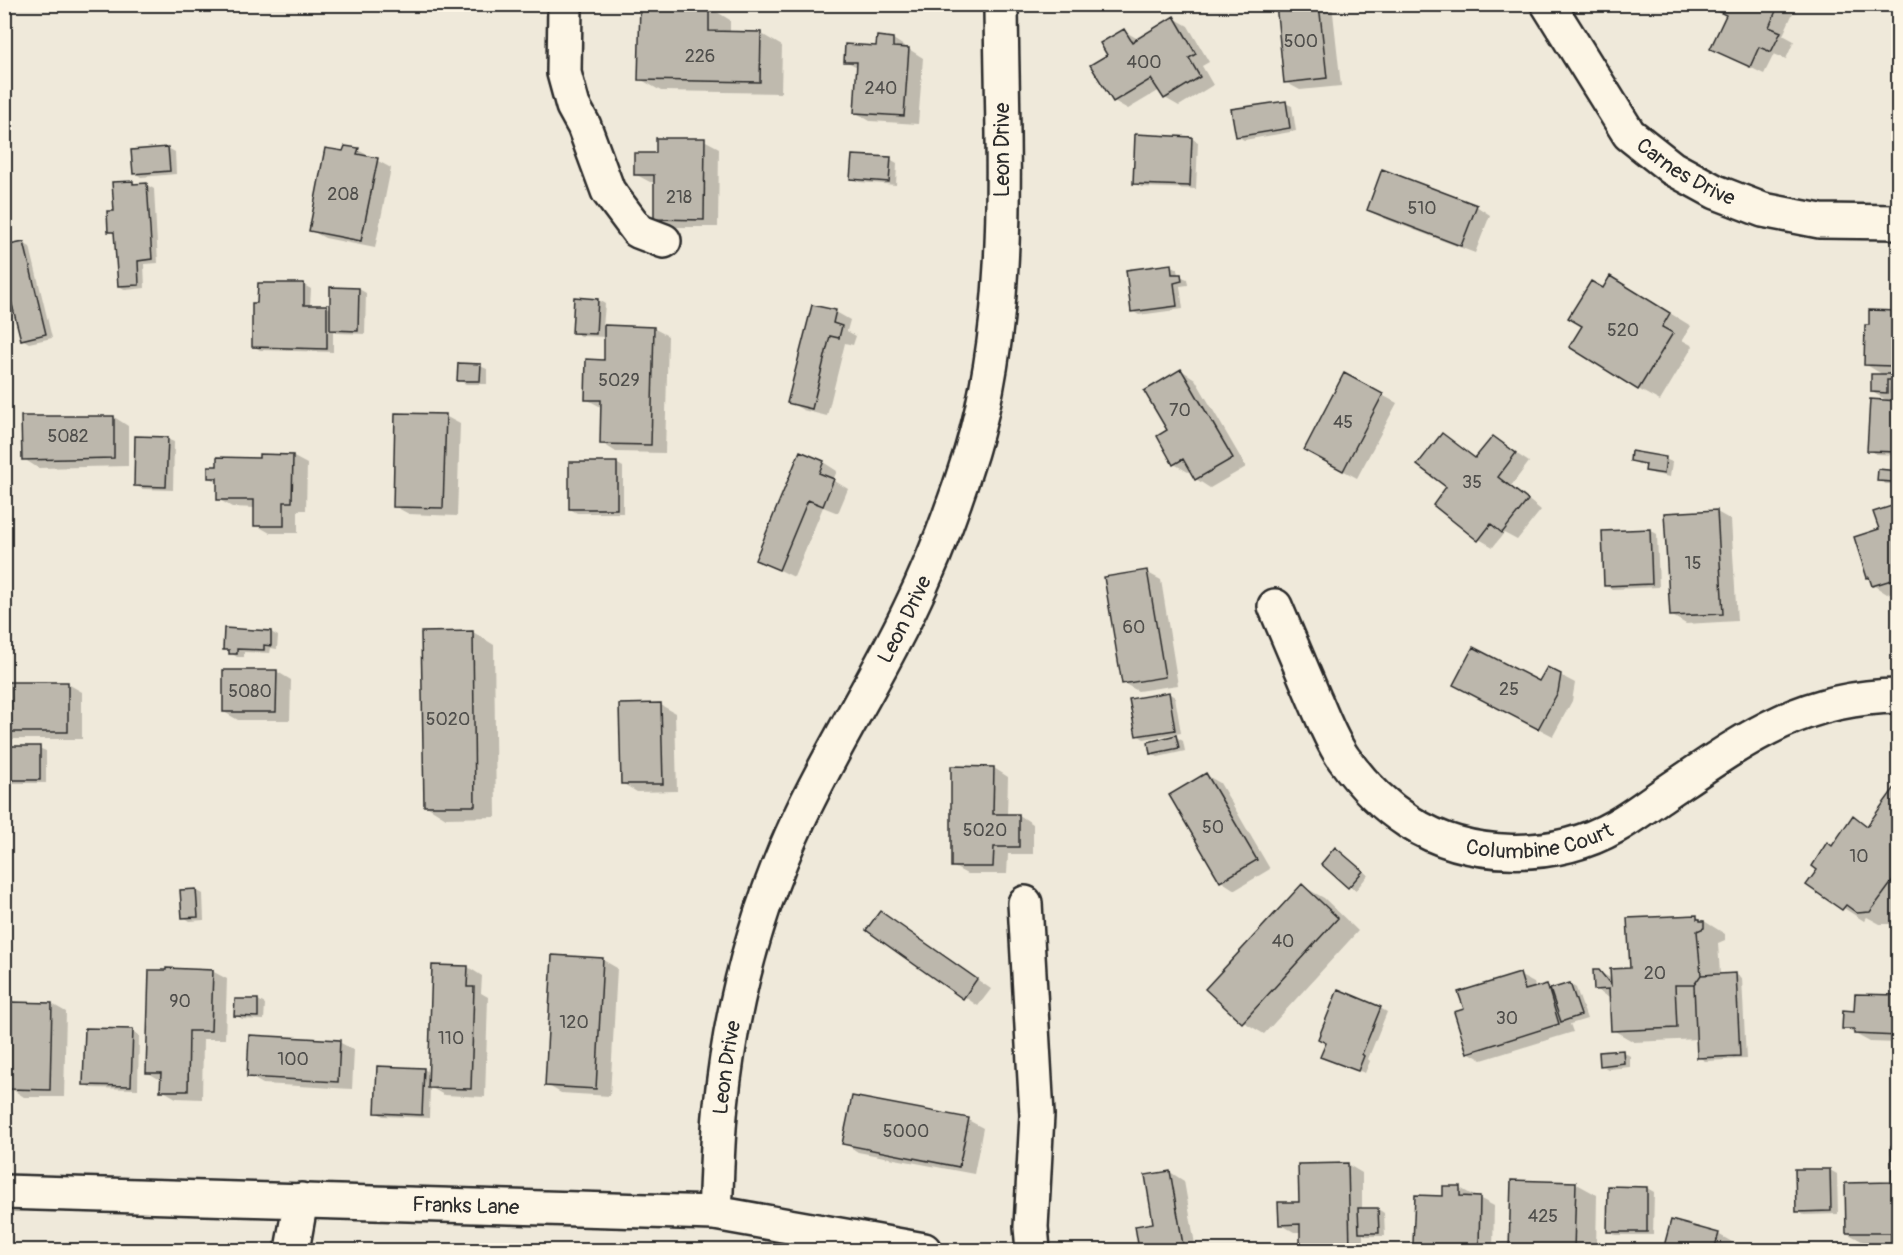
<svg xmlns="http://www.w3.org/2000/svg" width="1903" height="1255" font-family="Pangolin,sans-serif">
	<rect width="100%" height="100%" fill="#efe9da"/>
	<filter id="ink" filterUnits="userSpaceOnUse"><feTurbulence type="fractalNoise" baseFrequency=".0167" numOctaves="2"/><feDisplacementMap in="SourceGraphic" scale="12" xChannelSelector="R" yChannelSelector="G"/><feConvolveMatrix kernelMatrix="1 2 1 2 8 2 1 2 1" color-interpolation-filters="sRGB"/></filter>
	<g filter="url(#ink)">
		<path fill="#0003" d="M1277 4H1332L1341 86 1300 90 1285 82Z
			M1717 4H1797L1783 35 1794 41 1786 59 1774 54 1764 74 1712 49 1727 16Z
			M709 7 730 20V33H760L782 46 781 93 661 91 640 79Z
			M1174 18 1188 26 1209 62 1202 66 1213 85 1179 106 1165 98 1160 90 1128 109 1114 101 1109 56 1124 31 1138 39Z
			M893 39 923 58 918 124 870 121 855 112 859 68 846 61Z
			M1285 103 1292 106 1296 131 1244 140 1237 136Z
			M1191 138 1198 142 1196 189 1141 187 1135 183Z
			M704 140 719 148 718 227H670L655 218 656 182H650L635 174 658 155Z
			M168 148 175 152 176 174 141 177 135 173Z
			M358 150 391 168 375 248 325 238 310 230 344 153Z
			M890 159 897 163 896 185 859 182 852 178Z
			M133 183 137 185H147L154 189 158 263 144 264 145 288 126 290 119 286 116 235 110 231 115 212Z
			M1476 206 1490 215 1475 253 1383 218 1368 210Z
			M23 243 30 247 52 338 29 343 22 339Z
			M1170 265 1177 269 1178 275 1187 279 1188 285 1180 286 1183 309 1139 315 1132 311Z
			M304 285 311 289 310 306 327 307 331 309 359 289 366 293 365 334 338 333 333 331V352L260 350 253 346 259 305Z
			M1603 290H1632L1691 326 1682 340 1693 346 1660 401 1638 389Z
			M598 300 605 304 603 327 653 328 668 336 665 453 616 452 602 443 603 408 586 399 605 361 606 337 581 336 574 332Z
			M813 306 836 312 850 320 847 331 856 336 853 345 845 343 827 416 803 410 789 402Z
			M1870 312 1898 313V455L1876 454 1869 450 1890 402 1872 392 1885 376 1865 364Z
			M480 366 487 369V384H466L459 380Z
			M1181 370 1195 379 1246 467 1210 488 1196 479 1191 470 1188 472 1174 464Z
			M1382 395 1397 403 1357 478 1320 458Z
			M445 416 460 424 457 516 409 514 394 506Z
			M114 417 128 426V466L38 468 24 459Z
			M1442 435 1477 459 1493 438 1529 462 1511 486 1541 510 1517 540 1504 533 1493 547 1479 539 1448 487Z
			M167 439 174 442 173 490 142 489 135 485Z
			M292 456 307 464 306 510H298V533H270L256 525V508L232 507 218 499V482L210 478Z
			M1665 459 1672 462 1670 477 1654 474 1647 471V466L1638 464 1631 460Z
			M823 462 837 471 833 480 848 489 838 513 823 507 794 577 757 559Z
			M616 463 623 467V513H577L570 509Z
			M1879 471 1898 472V492L1894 490 1895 484H1886L1879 480Z
			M1898 506V590L1887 594 1873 585 1871 579 1868 577 1881 530 1875 513Z
			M1717 512 1731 520 1737 621 1686 624 1671 615Z
			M1650 530 1657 534 1659 587 1612 589 1606 586Z
			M1146 572 1161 580 1178 685 1138 691 1123 683Z
			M271 632 278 636 277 649 271 648 270 653 244 652V657H237L225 649Z
			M473 632 494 645 496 817 446 818 425 805Z
			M276 671 291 680 290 720H238L224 712Z
			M1560 675 1575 683 1572 701 1553 736 1469 692 1540 683Z
			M4 684H68L82 692V739H4Z
			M1168 693 1175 697 1181 733 1144 739 1137 735Z
			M661 705 675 713 677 791 637 792 622 783Z
			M1176 737 1183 741 1185 751 1158 757 1151 753Z
			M4 747 39 748 46 751V783H4Z
			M994 768 1008 777 1007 815H1019L1033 824V854H1008L1007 874H967L952 866Z
			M1206 775 1220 783 1270 869 1235 890 1221 881 1171 795Z
			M1898 786V914L1891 924H1880L1867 917 1864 921 1808 885 1854 817 1869 826Z
			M1335 849 1368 875 1356 890 1349 886Z
			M1302 886 1324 898 1358 931 1264 1034 1242 1021Z
			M196 890 203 894 204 920 190 921 184 917Z
			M881 913 991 989 978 1006 868 930Z
			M1696 916 1725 934V940L1718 943 1720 975 1735 974 1742 978 1746 1059 1705 1061 1699 1057 1698 1039 1634 1042 1613 1030 1611 999 1595 989 1599 972 1612 979 1631 969Z
			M603 960 617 968 610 1096 561 1093 547 1085Z
			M468 967 482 976 481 993 488 997 485 1097 444 1095 430 1087 429 1118 383 1116 376 1112 424 1069 430 1073Z
			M212 971 227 979 225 1039H203L202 1099 176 1098 162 1090V1081L147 1072Z
			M1519 975 1534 983 1536 989 1546 986 1553 989 1570 984 1576 988 1587 1019 1570 1024 1573 1032 1482 1060 1468 1052 1466 1010Z
			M1856 995 1898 997V1043L1870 1042 1844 1028 1856 1013Z
			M258 1000 265 1004 264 1020 242 1019 236 1015Z
			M52 1004 66 1012 64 1097H24L10 1088Z
			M1380 1008 1387 1012 1368 1059 1370 1061 1365 1073 1329 1060 1328 1043Z
			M132 1031 139 1035 138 1089 91 1088 85 1084Z
			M339 1042 354 1050 352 1089 263 1084 249 1076Z
			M1623 1052 1630 1056V1067L1608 1069 1601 1065Z
			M968 1120 983 1128 974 1174 858 1152 844 1143Z
			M1898 1147V1248L1892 1244 1869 1245 1847 1233 1894 1183 1893 1148Z
			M1347 1164 1362 1173V1210L1378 1209 1384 1213 1385 1236H1367L1363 1234V1250H1301V1232H1294L1280 1224 1300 1203Z
			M1830 1170 1837 1174 1838 1214 1804 1215 1797 1211Z
			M1170 1172 1184 1181 1196 1250H1141L1137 1228 1155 1224Z
			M1512 1182 1575 1183 1597 1195 1596 1250H1511Z
			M1460 1188 1474 1196V1198H1479L1494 1206 1493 1250H1427L1415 1244 1445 1197Z
			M1647 1188 1654 1192 1653 1235H1615L1609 1231Z
			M1672 1222 1718 1234 1732 1242 1730 1250H1664Z"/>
		<path fill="#bcb7ac" stroke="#2b2b2b" stroke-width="1.5" d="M1276 4H1319L1327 78 1284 83Z
			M1715 4H1779L1769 27 1781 32 1771 52 1759 47 1750 67 1710 49 1726 15 1713 9Z
			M640 5 709 6V31L761 32 760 82 638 80Z
			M1174 16 1196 54 1189 58 1200 77 1164 99 1151 79 1113 102 1090 65 1107 55 1100 43 1124 29 1132 42Z
			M877 36 893 38V47L909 48 904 116 854 113 857 62H844L845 44 876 46Z
			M1286 101 1290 128 1236 137 1231 109Z
			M1135 134 1192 137 1190 186 1133 184Z
			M656 138H705L704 220 654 219V175H634V153H656Z
			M345 146 359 148 357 154 378 158 361 241 309 231 325 148 343 151Z
			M168 147 170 171 133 174 131 150Z
			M852 155 891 157 889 182 850 179Z
			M1382 169 1477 205 1461 246 1367 210Z
			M133 181V184L147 183 152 259 138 261 139 285 118 286 114 232H108L107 211H114L112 182Z
			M24 242 46 334 21 340 4 273V246Z
			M1171 264 1172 274H1181L1182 281 1174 283 1177 306 1131 312 1126 270Z
			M1610 276 1670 313 1662 327 1673 333 1638 390 1569 347 1582 326 1568 318 1591 281 1603 288Z
			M258 283H304V305H327V349L252 347V303H257Z
			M330 287 359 288 358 331 330 330Z
			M574 297 598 299 596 334 572 333Z
			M812 305 836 310 833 323 842 326 839 338 830 336 812 409 787 403Z
			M1869 310 1898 311V393H1891L1892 380H1887V393L1871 392V374H1892V366L1864 365 1865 325H1869Z
			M604 325 654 327 651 445 600 444 601 400H585L586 359 604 360Z
			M458 363 481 364 480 381H457Z
			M1181 369 1233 458 1195 480 1183 459 1173 465 1157 436 1167 430 1144 391Z
			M1344 373 1383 394 1343 471 1304 450Z
			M1870 399 1898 401V452L1867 451Z
			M395 413 446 414 443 508 393 507Z
			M21 416H114V458L22 460Z
			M1442 433 1475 458 1493 436 1516 453 1498 477 1528 500 1502 533 1491 524 1478 541 1433 505 1446 487 1417 465Z
			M135 436 168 437 166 487 134 486Z
			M800 451 824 461 819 473 834 479 823 506 808 500 779 570 755 560Z
			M1631 451 1666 457 1664 474 1645 471 1646 464 1630 461Z
			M259 454 293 455 292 502H284V526H254V500H217V478H208V466H217V457L259 458Z
			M569 462H617V509H569Z
			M1878 469 1898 471V491H1893V482L1877 481Z
			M1898 504V578L1872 586 1869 577 1867 578 1854 537 1879 529 1873 512Z
			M1717 510 1723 614 1670 616 1664 513Z
			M1650 529 1652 584 1604 586 1602 531Z
			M1147 570 1165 677 1122 684 1104 577Z
			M224 628 271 631V646L264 645V650L237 649V654H229V650H223Z
			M473 631 475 806H424L421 632Z
			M1473 647 1539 681 1547 667 1561 674 1558 692 1538 729 1453 685Z
			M223 670H277L276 712H223Z
			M4 682H68V732H4Z
			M1169 692 1175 730 1136 736 1129 699Z
			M661 703 663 784H621L619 704Z
			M1176 735 1179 748 1150 754 1148 742Z
			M4 746H40V780H4Z
			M951 766 994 767 993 814H1019V847H994L993 867H951Z
			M1206 773 1257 860 1220 882 1169 795Z
			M1898 783V874L1870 912 1857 913 1846 905 1842 910 1806 885 1817 870 1812 866 1827 842 1832 846 1853 815 1867 826Z
			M1335 847 1363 871 1348 888 1321 864Z
			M1302 884 1338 918 1242 1023 1205 989Z
			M196 889 198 917 182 918 180 890Z
			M880 911 977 979 963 999 866 930Z
			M1697 915V919H1700V921H1704V928L1697 931 1701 975 1694 985H1675L1677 1028 1611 1031 1609 989 1594 990 1593 970H1599L1611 985 1610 969 1630 968 1627 918Z
			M552 955 603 958 596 1089 545 1086Z
			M432 965 468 966 467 987H474L471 1089 428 1088Z
			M166 968 213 970 211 1031H189L188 1091H160L161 1073H146L149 970H166Z
			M1520 973 1525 990 1547 984 1559 1024 1467 1053 1454 1012 1464 1009 1458 992Z
			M1736 973 1740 1056 1697 1058 1694 985 1701 975Z
			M1570 983 1581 1015 1561 1022 1550 989Z
			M1338 989 1381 1007 1362 1054 1364 1056 1358 1071 1320 1057 1326 1043 1318 1039Z
			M1855 994 1898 995V1036L1854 1034V1029H1842L1843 1010 1854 1011Z
			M235 999H258V1017L234 1016Z
			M10 1002 52 1003 50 1090 8 1089Z
			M85 1028 133 1029 131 1086 83 1085Z
			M249 1035 340 1040 338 1082 247 1077Z
			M1623 1050 1624 1063 1600 1066 1599 1052Z
			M377 1066 424 1068 422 1115 375 1113Z
			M852 1096 969 1118 959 1167 842 1144Z
			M1891 1146H1898V1246H1891V1233H1846L1845 1183 1892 1182Z
			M1348 1163 1350 1250H1300V1224L1279 1225 1278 1202H1299L1298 1164Z
			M1795 1169H1830L1831 1211 1796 1212Z
			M1170 1171 1184 1250H1139L1135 1226 1153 1223 1145 1175Z
			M1511 1180 1576 1182 1574 1250H1509Z
			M1443 1186H1460V1196L1480 1197 1479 1246 1413 1244 1415 1195 1443 1196Z
			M1608 1186 1647 1187V1232H1607Z
			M1358 1208H1378L1379 1233H1359Z
			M1671 1220 1719 1233 1714 1250H1663Z"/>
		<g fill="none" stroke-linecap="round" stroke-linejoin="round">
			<g stroke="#2b2b2b" stroke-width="38">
				<g id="minor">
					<path d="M565 4 564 73 573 106 584 126 608 191 638 231 664 241"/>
					<path id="s1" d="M1548 4 1629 134 1672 168 1716 192 1763 210 1820 221 1898 222"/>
					<path id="s2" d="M1275 606C1288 637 1301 667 1314 698 1323 718 1331 741 1344 759 1362 784 1383 805 1409 822 1468 860 1555 861 1616 826 1632 817 1646 806 1661 796 1741 742 1798 697 1898 696"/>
					<path d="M1025 903 1037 1115 1031 1227 1033 1250"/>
					<path id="s3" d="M4 1192 715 1213 924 1250"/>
					<path id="s4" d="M715 1213C717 1177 717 1141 721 1105 731 1007 757 908 799 819 832 748 875 682 909 611 934 560 954 507 971 452 1014 310 1002 151 1001 4"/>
					<path d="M292 1250 301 1200"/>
				</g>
			</g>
			<use href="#minor" stroke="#fcf5e5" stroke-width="33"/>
		</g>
	</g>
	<g text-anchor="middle" stroke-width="4.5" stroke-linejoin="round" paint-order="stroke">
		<g font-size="18" fill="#4f4e4b">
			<text x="1301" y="47">500</text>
			<text x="700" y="62">226</text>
			<text x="1144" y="68">400</text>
			<text x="881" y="94">240</text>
			<text x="343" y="200">208</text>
			<text x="679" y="203">218</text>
			<text x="1422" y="214">510</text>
			<text x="1623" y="336">520</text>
			<text x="619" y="386">5029</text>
			<text x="1180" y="416">70</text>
			<text x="1343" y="428">45</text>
			<text x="68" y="442">5082</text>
			<text x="1472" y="488">35</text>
			<text x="1693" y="569">15</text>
			<text x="1134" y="633">60</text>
			<text x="1509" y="695">25</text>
			<text x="250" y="697">5080</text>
			<text x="448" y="725">5020</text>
			<text x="1213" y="833">50</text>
			<text x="985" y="836">5020</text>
			<text x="1859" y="862">10</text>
			<text x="1283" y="947">40</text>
			<text x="1655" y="979">20</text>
			<text x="180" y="1007">90</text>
			<text x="1507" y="1024">30</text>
			<text x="574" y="1028">120</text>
			<text x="451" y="1044">110</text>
			<text x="293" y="1065">100</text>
			<text x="906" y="1137">5000</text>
			<text x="1543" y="1222">425</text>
		</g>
		<g font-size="21" fill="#2b2b2b" stroke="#fcf5e5">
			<text transform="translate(1002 150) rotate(-90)" y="7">Leon Drive</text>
			<text dy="7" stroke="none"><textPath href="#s1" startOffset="222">Carnes Drive</textPath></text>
			<text dy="7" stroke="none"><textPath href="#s4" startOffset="632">Leon Drive</textPath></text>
			<text dy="7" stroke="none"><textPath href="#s2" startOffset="396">Columbine Court</textPath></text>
			<text dy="7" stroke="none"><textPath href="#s4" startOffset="146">Leon Drive</textPath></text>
			<text dy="7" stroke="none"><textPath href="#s3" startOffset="462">Franks Lane</textPath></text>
		</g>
	</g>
	<rect width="1903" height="1255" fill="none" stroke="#fcf5e5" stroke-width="24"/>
	<rect x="12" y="12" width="1879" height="1231" fill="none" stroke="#2b2b2b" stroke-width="2" filter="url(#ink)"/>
</svg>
